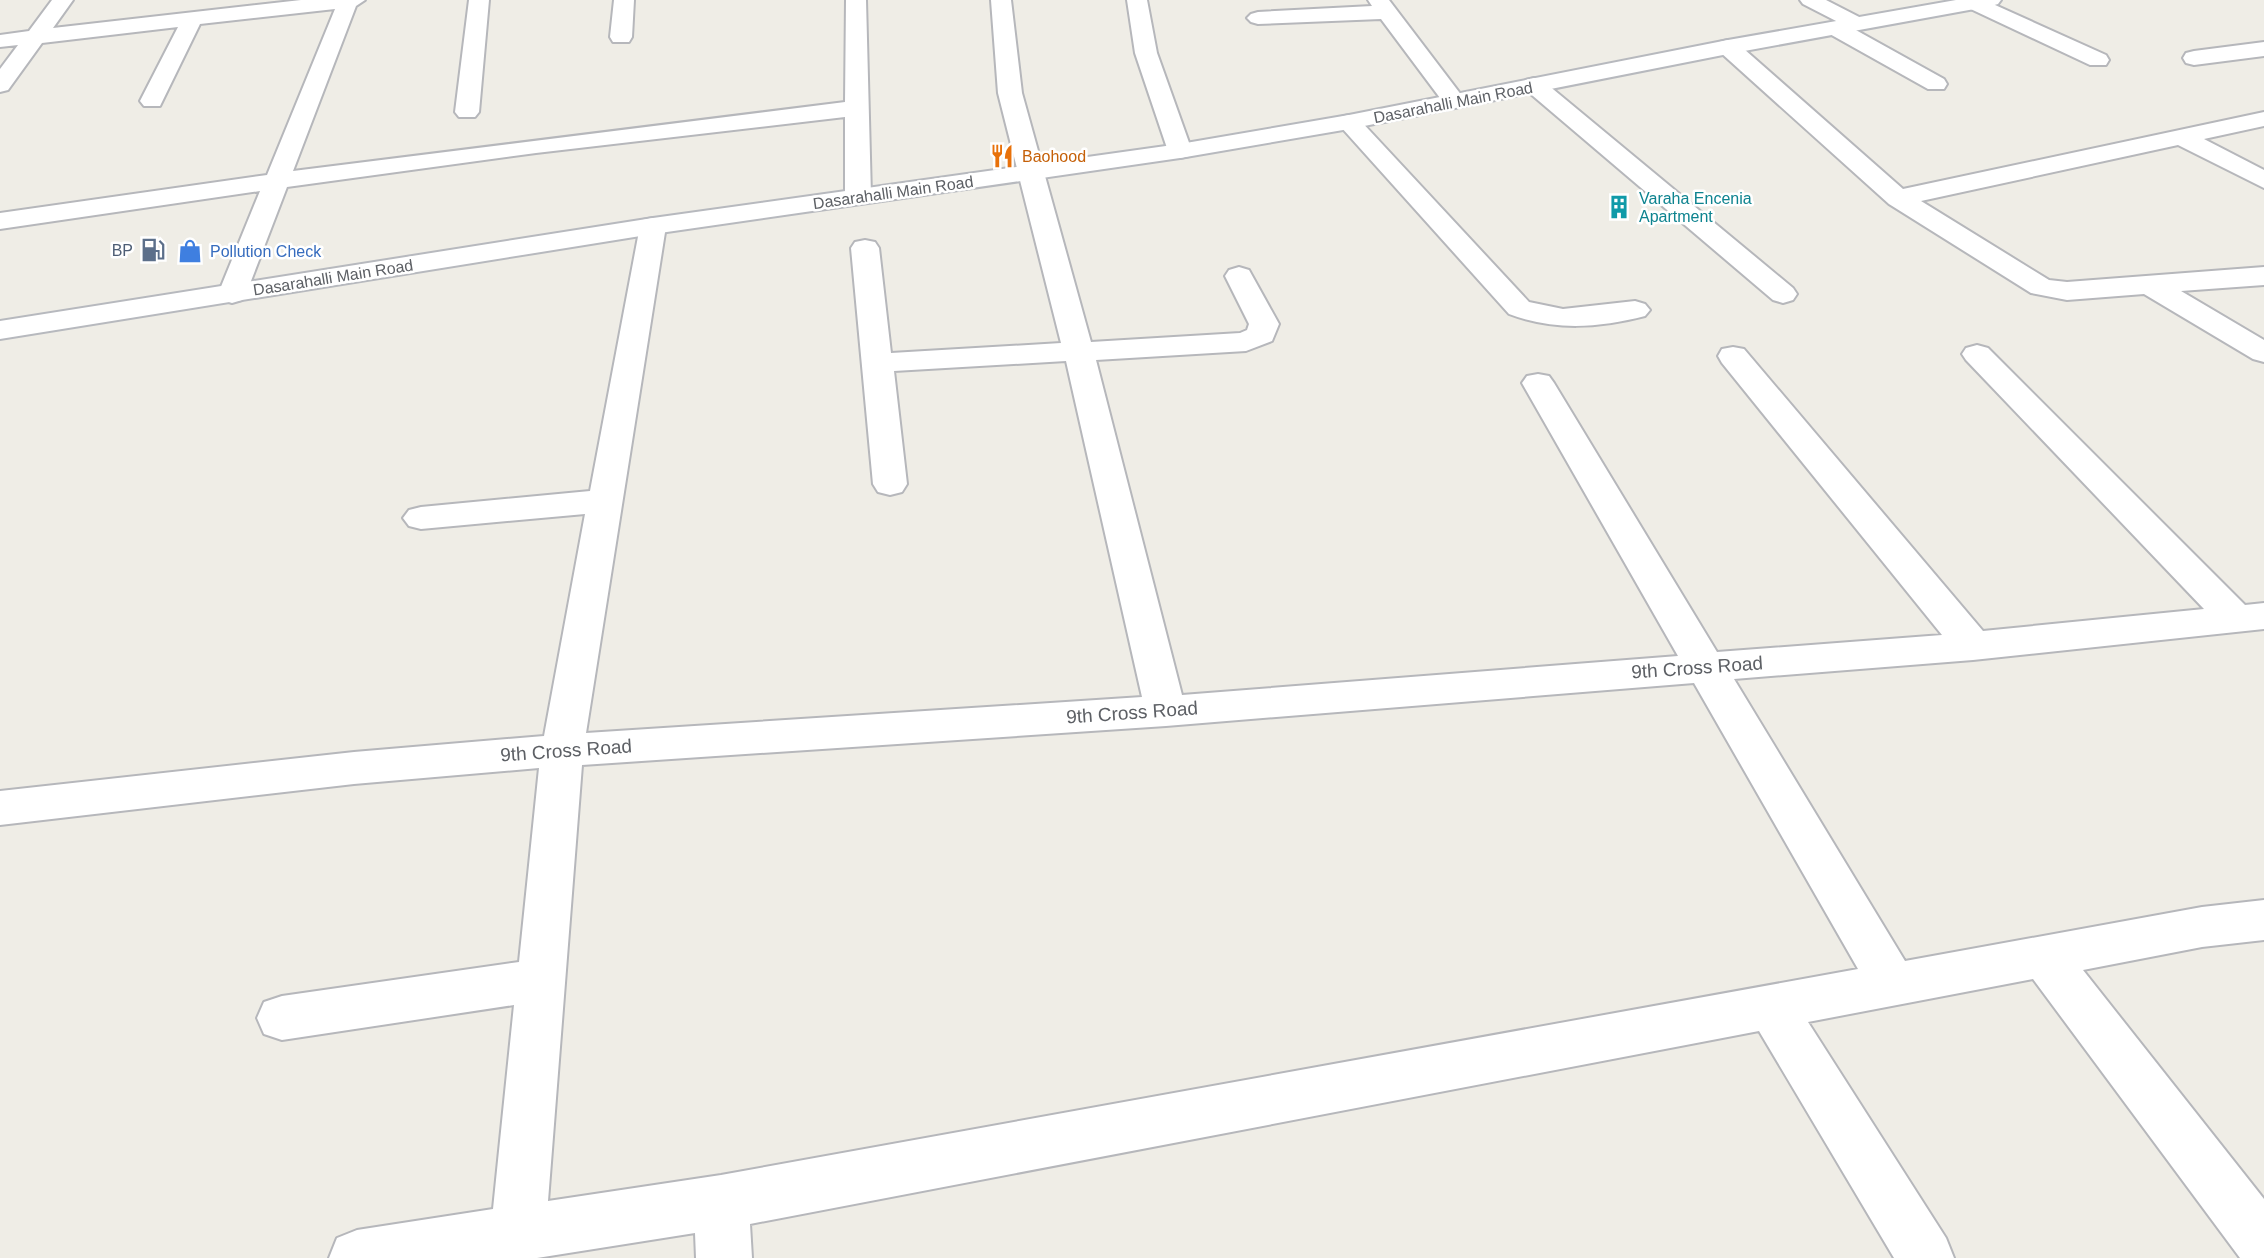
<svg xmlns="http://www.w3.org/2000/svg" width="2264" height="1258" font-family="Helvetica,sans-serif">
	<rect width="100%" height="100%" fill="#efede6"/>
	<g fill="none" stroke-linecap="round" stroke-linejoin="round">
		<g stroke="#b6b7bb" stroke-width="4">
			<path id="street" d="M52 0H73L53 28 301 0H365L356 6 293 171 845 102 846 0H866L871 196 867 202 858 204 849 202 845 196V117L536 153 287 187 246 294 242 300 232 303 222 300 218 294 260 191 0 229V213L267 175 335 9 200 24 160 106H144L140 101 178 27 42 43 8 90 0 92V69L18 45 0 47V35L29 31Z
				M469 0H489L479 112 475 117H459L455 112Z
				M614 0H634L632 37 629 42H613L610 37Z
				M991 0H1011L1022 93 1091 342 1240 333 1247 330 1249 324 1225 276 1229 270 1239 267 1249 270 1279 324 1272 341 1246 351 1096 360 1182 695 1678 656 1522 383 1527 376 1538 374 1549 376 1554 383 1717 652 1942 635 1722 363 1718 356 1722 349 1733 347 1744 349 1983 631 2204 609 1966 360 1962 354 1966 348 1977 345 1988 348 2245 605 2264 603V629L1973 660 1734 679 1905 961 2202 907 2264 900V940L2202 947 2083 970 2264 1199V1258H2240L2033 979 1808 1022 1946 1238 1954 1258H1894L1759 1031 750 1224 752 1258H696L695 1233 537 1258H329L337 1238 357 1230 493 1209 514 1005 282 1040 264 1034 257 1018 264 1002 282 996 519 962 539 768 354 784 0 825V791L354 752 544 736 585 514 421 529 409 526 403 518 409 510 421 507 590 491 640 226 643 220 653 218 663 220 666 226 586 733 1142 697 1066 361 894 371 907 484 902 492 890 495 878 492 873 484 851 248 855 242 865 240 875 242 879 248 891 353 1061 343 998 93ZM1694 683 1858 969 721 1175 548 1201 582 765 1166 726Z
				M1127 0H1147L1157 53 1192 151 1189 156 1180 158 1171 156 1168 151 1135 53Z
				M1368 0H1389L1462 96 1466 101 1462 106H1446L1381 19 1258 24 1251 22 1247 18 1251 14 1258 12 1372 6Z
				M1800 0H1826L1865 20 1869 24 1865 28 1854 29 1944 79 1947 84 1944 89H1928L1828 33 1825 28 1828 23 1838 22 1803 4Z
				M1957 0H1984L2106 55 2109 60 2106 65H2090L1960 4Z
				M1728 40 1736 42 1903 189 2264 112V126L2204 139 2264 170V188L2178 145 1921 201 2049 280 2067 282 2264 267V285L2181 291 2264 340V362L2253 359 2144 294 2067 300 2031 293 1889 204 1720 52 1717 47 1720 42Z
				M2264 42V56L2194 65 2186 63 2183 58 2186 53 2194 51Z
				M1534 78 1542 80 1793 288 1797 294 1793 300 1783 303 1773 300 1526 90 1523 85 1526 80Z
				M1349 115 1357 117 1529 302 1563 309 1635 301 1645 304 1650 310 1645 316C1599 328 1554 331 1509 314L1341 127 1337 122 1341 117Z"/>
		</g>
		<g stroke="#b7b9be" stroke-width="4">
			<path id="secondary" d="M1956 0H2001L1998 4 1991 6 1728 54 1349 129 1180 158 653 234 0 339V321L653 218 1180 144 1349 115 1728 40Z"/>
		</g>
		<use href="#street" fill="#fff" fill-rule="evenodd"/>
		<use href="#secondary" fill="#fff" fill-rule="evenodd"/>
	</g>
	<defs>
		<g id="restaurant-bare" transform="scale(1.89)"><path d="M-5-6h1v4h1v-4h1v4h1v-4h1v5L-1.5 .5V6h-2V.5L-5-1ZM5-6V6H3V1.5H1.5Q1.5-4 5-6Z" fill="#e8710a" stroke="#fff" stroke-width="2.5" paint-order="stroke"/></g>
		<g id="building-bare" transform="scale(1.89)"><path d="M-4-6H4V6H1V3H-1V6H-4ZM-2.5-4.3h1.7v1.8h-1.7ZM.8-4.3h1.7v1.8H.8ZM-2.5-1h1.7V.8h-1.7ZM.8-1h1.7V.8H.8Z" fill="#0f9aa8" stroke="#fff" stroke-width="2.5" paint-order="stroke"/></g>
		<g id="fuel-bare" transform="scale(1.89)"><path d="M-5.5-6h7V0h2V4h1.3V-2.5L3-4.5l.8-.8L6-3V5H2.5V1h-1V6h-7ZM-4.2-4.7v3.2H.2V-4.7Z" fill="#5c6f8a" stroke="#fff" stroke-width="2.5" paint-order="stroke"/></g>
		<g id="shop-bare" transform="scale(1.89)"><path d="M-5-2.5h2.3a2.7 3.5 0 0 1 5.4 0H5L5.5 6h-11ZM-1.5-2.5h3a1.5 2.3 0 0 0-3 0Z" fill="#3f7fe0" stroke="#fff" stroke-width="2.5" paint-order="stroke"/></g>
	</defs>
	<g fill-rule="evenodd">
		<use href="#restaurant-bare" x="1002" y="156"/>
		<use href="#building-bare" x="1619" y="207"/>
		<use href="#fuel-bare" x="153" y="250"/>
		<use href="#shop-bare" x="190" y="251"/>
	</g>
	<g text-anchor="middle" stroke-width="5" stroke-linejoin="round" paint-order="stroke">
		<g font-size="16" fill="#5d6065" stroke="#fff">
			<text transform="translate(1453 102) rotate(-11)" y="6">Dasarahalli Main Road</text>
			<text transform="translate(893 192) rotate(-8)" y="6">Dasarahalli Main Road</text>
			<text transform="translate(333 277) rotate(-9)" y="6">Dasarahalli Main Road</text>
		</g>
		<g font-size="16" fill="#c56008" stroke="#fff" text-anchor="start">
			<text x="1022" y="162">Baohood</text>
		</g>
		<g font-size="16" fill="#0d838f" stroke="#fff" text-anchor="start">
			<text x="1639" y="204">Varaha Encenia<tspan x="1639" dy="18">Apartment</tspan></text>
		</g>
		<g font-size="16" fill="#4e5e75" stroke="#fff" text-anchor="end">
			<text x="133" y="256">BP</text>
		</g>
		<g font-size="16" fill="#366cbe" stroke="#fff" text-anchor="start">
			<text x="210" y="257">Pollution Check</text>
		</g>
		<g font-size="19" fill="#5d6065" stroke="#fff">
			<text transform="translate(1697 667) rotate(-4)" y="7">9th Cross Road</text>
			<text transform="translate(1132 712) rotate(-4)" y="7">9th Cross Road</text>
			<text transform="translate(566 750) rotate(-4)" y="7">9th Cross Road</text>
		</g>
	</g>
</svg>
